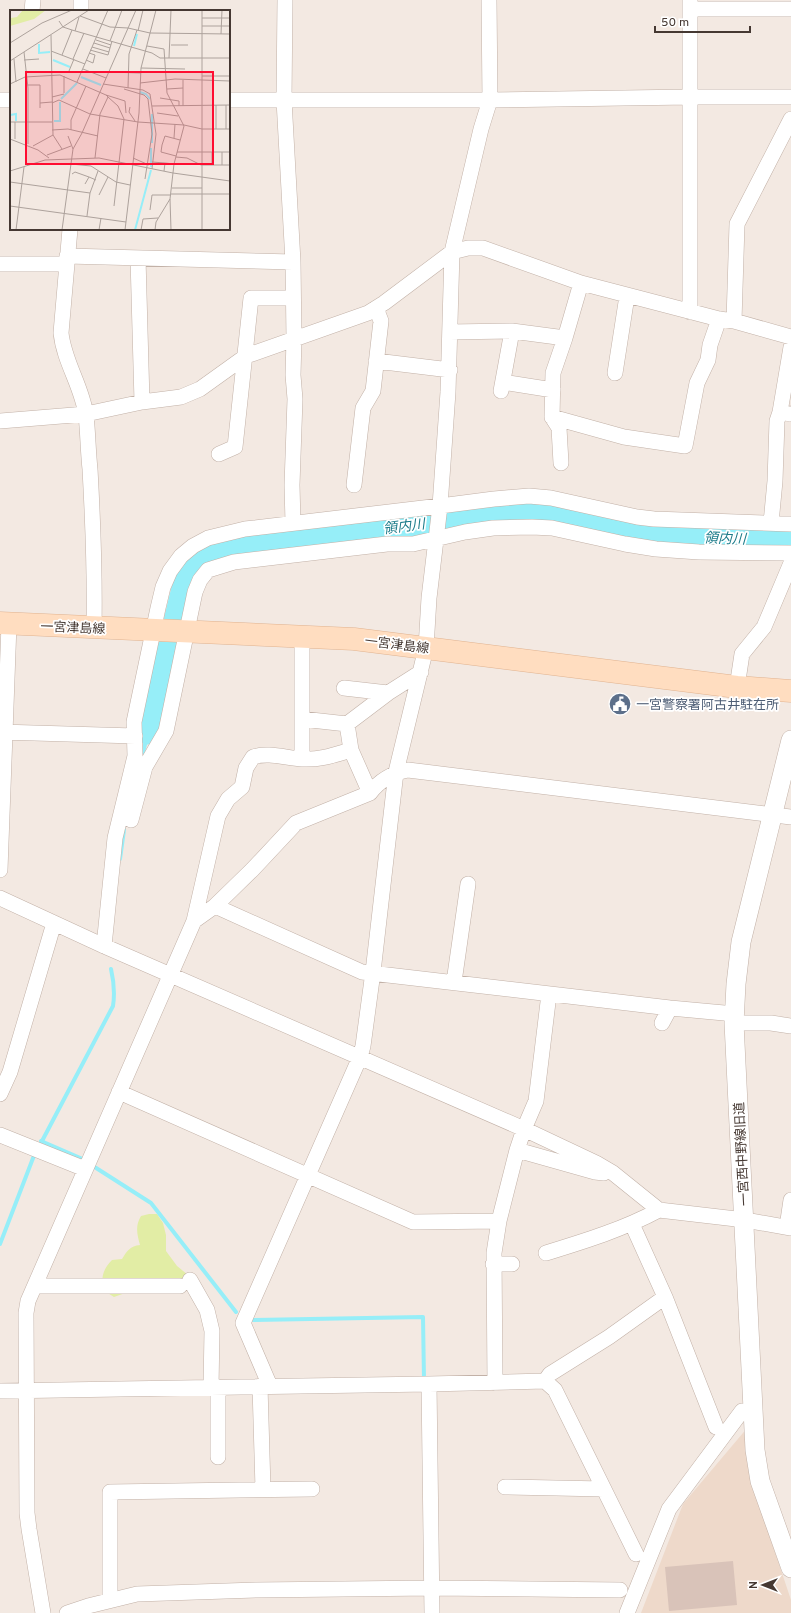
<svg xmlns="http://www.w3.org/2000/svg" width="791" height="1613" font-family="Overpass,'Noto Sans JP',sans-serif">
	<rect width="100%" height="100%" fill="#f3e9e2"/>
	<path fill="#eed9ca" d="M748 1427 769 1534 791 1600V1613H641L683 1504Z"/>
	<path fill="#e2eda5" d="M149 1214H157L163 1223 166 1235V1251L177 1266 188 1275 186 1289 128 1292 114 1297 103 1290C101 1277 103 1269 112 1260L122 1259C127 1251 130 1246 140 1245 137 1234 135 1226 141 1216Z"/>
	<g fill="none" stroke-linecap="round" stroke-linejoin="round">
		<path stroke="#96eef8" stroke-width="4" d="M138 732 148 733 141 760
			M120 859 124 830
			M41 1141 85 1160
			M41 1143 113 1006C115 993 114 982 111 969
			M93 1166 151 1203 236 1312
			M0 1244 35 1153
			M253 1320 423 1317 424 1380"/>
		<path stroke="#96eef8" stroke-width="23" d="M148 733 185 580C202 558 209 554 236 546L530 512 582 521 644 535 776 540 791 536"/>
	</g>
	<path fill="#d9c3b9" d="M733 1561 737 1605 669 1611 665 1567Z"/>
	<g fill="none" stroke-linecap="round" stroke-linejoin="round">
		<g stroke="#c2b1a7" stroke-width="16">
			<path id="minor" d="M285 0 284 100 293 262 294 339 293 375 295 399 292 485 293 523
				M690 9H791
				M32 11 33 0
				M81 11V0
				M0 100H11
				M229 100H490L690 97H791
				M70 229 61 333C64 362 82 386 86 415 88 433 88 451 90 469 93 523 95 575 94 628
				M67 256 293 262
				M138 258 142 402
				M0 264H67
				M581 283 565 338 553 373 552 417 624 437 685 446 697 383 708 360 710 345 719 319
				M690 312V0
				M734 321 737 224 791 119
				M450 332 512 331 565 338
				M791 347 780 412 791 414
				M376 361 450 370
				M615 373 627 296
				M503 382 553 390
				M501 391 512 331
				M552 417 559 428 561 463
				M0 421 86 414 142 402 181 397 200 389 246 356 368 313 384 303 452 252 468 248H483L581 283 719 319 734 321 791 337
				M219 454 235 447 251 298H293
				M354 485 363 408 373 391 381 321 376 308
				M771 523 775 481 777 421 780 412
				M302 637V759
				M737 687 742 654 764 627 791 563
				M344 688 388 693
				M302 719 347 724 388 693 421 672
				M347 724 351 750 370 793
				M0 732 135 736
				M131 820 145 767 166 731 195 592 200 580 208 570 234 562 387 544H413L465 532 493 528 532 527 552 528 625 544 656 549 699 552 791 553
				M0 870 9 624
				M0 898 104 946 524 1129 596 1163 613 1173 659 1210 745 1220 791 1228
				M215 906 252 870 296 823 370 793C380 780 392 773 408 770L791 817
				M194 921 218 816 228 799 242 787 246 768 253 757C268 752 286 758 302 759 321 760 334 755 351 750
				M104 946 115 838 135 756 134 722 158 608 163 587 170 571 181 556 193 546 208 538 245 529 440 506 494 499 529 496 551 498 637 517 654 519 791 524
				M454 982 468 884
				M662 1023 670 1008
				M734 1023H771L791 1026
				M119 1092 413 1222 499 1221
				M0 1094 10 1072 54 923
				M0 1135 85 1169
				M517 1150 595 1172 604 1173
				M632 1224 665 1297 716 1427
				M787 1227 791 1200
				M546 1253C585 1241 624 1229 659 1210
				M493 1264H512
				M190 1280 207 1310 212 1331 211 1387
				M35 1286H180
				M545 1381 550 1374 609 1337 665 1297
				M495 1383 494 1253 499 1221 517 1150 524 1129 536 1101 549 994
				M429 1384 432 1613
				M260 1386 263 1489
				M270 1386 243 1323 360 1057 363 1046 373 972 396 772 426 648 429 598 440 506 448 392 452 252 481 129 490 100 489 0
				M0 1391 429 1384 545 1381 555 1390 636 1554
				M218 1457V1387
				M505 1487 604 1489
				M110 1600V1492L312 1489
				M43 1613 29 1529 27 1513 26 1313 28 1301 194 921 215 906 362 972 670 1008 735 1014
				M67 1613 88 1606 137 1594 256 1590 432 1588 620 1590
				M627 1613 669 1509 742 1411"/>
		</g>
		<g stroke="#c2b1a7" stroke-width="20">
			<path id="tertiary" d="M791 740 741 942 736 984 734 1023 755 1450 760 1481 791 1568"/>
		</g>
		<g stroke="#e0b390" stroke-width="23">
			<path id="secondary" d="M0 623 354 639 737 687 791 691"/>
		</g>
		<use href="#minor" stroke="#fff" stroke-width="15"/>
		<use href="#tertiary" stroke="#fff" stroke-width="19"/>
		<use href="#secondary" stroke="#ffddc0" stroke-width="22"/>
	</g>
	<defs>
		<g id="civic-disc" transform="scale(1.15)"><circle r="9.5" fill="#5c6f8a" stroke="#fff"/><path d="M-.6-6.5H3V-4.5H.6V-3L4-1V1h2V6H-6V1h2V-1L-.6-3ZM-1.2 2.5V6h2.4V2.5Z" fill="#fff"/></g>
	</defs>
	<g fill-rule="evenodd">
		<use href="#civic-disc" x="620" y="704"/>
	</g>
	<g text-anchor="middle" stroke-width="3.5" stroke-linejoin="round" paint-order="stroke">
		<g font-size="13" fill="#453832" stroke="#fff">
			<text transform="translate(73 627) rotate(2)" y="5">一宮津島線</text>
			<text transform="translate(397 644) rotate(7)" y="5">一宮津島線</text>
			<text transform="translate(741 1154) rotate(-93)" y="5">一宮西中野線旧道</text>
		</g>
		<g font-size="13" fill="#4e5e75" stroke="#fff" text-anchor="start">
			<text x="636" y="709">一宮警察署阿古井駐在所</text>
		</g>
		<g font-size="14" font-style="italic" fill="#1c7b89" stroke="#fff">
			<text transform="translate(404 526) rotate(-7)" y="5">領内川</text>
			<text transform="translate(725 538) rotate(2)" y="5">領内川</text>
		</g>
	</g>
	<g transform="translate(10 10)">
		<rect width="220" height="220" fill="#f3e9e2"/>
		<path d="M13 0H36L24 9 0 16 1 8 7 7Z" fill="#e2eda5"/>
		<path fill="none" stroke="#96eef8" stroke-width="2" d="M29 34V43L40 42M124 36 127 24M43 50 60 57M71 67 91 75M130 82 136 84 140 89M51 89 67 73M142 104V133M0 105 6 104V111M44 111H50V92M141 138V157M125 220 141 160"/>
		<path fill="none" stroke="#ada29c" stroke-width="1" d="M70 6 100 17 118 18 140 23 220 24M192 8H220M49 11 53 17 62 20 142 43 150 48H220M192 16H220M65 21 69 7M128 21 133 0M211 24 212 0M86 30 101 35M100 31 112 0M0 33 32 13 62 0M84 33 100 38M161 35H178M137 36 154 39 157 83 174 116 164 154 160 189 146 212 145 220H163M82 37 99 42M80 40 98 45 102 31M41 41 75 54M14 42 18 78V134M52 45 62 20M159 48 161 0M4 49 6 72M63 49 74 23M14 50 29 49M76 50 83 53 85 45 79 43M0 51 79 0M131 58 175 59M73 59 96 68M59 61 64 49M99 62 131 63M192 66H220M67 72 98 0M130 73 165 69 220 71M0 74 15 67 50 65 96 85 98 87 90 104 85 148M93 74 133 80 140 84 146 124 142 159M17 75H30V98M118 78 119 44 127 20M114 79 134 85 138 89 142 124 135 169M157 79 173 78M54 83V66M96 85 115 91 116 103M42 87 54 84M98 87 108 96 114 109 104 196M150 88 169 91V96M30 93 42 92M42 93 49 90 80 104 128 112 174 115 192 119H220M142 96 220 95M173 96V70M120 97 119 102 125 111M147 103 168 106M0 112H42M5 112V129M206 119V95M216 119V95M42 120 58 119 88 126M61 120V110L76 76M43 125 52 139M164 128 165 114M0 129 28 140 39 148M23 136 43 125 41 25M63 139 72 123 126 0M167 142H220M202 142V155M37 145 61 136M166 146 151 142 152 135 155 126 170 130M166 147 177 148 191 155H220M123 148 139 155M142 152 155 153M61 154 81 156 106 172 120 175M212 155V142M0 161 35 150 89 148 163 163 220 171M154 161 155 153 164 154M62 164 65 162 79 167M0 172 80 183M75 174 79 167 86 170M162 178H192M161 184H220M89 185 98 167M160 189 161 220M0 196 116 212M140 200 142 185H161M77 206 80 183 88 161M6 220 14 157M52 220 63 139 58 126M89 220 91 208M115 220 129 103 131 58 146 0M131 220 133 209 148 208M192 220V0"/>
		<path fill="#ff0d31" fill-opacity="0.15" stroke="#ff0d31" stroke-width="2" d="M16 62H203V154H16Z"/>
		<rect width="220" height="220" fill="none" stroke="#453832" stroke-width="2"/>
	</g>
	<g transform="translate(763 1585) rotate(270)" stroke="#ffffff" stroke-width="3" paint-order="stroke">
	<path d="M0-3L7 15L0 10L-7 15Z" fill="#453832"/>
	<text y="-6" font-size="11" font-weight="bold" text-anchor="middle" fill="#453832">N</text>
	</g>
	<path d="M655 26v6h95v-6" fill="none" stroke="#453832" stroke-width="2"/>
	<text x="661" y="26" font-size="12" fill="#453832" stroke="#ffffff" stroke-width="3" paint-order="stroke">50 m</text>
</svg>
